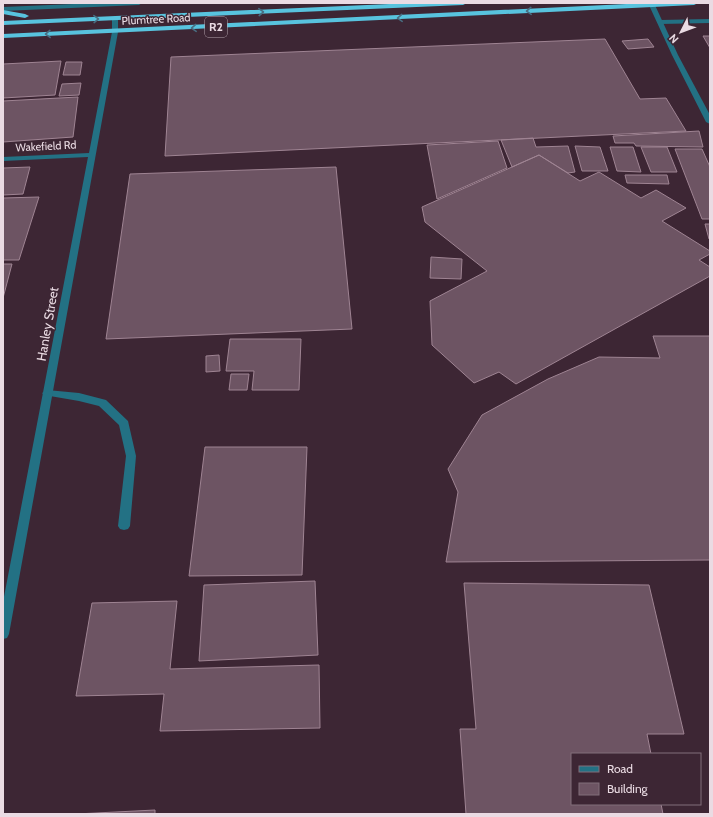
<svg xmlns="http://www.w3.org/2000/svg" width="713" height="817" font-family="Cabin,sans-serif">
	<rect width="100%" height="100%" fill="#3d2634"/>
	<path fill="#6d5463" stroke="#9f8493" d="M703 36H710V48Z
		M605 39 640 99 666 98 686 131 165 156 171 57Z
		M648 39 654 47 628 49 622 41Z
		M61 61 55 95 3 98V64Z
		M66 62H82L80 75H63Z
		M81 83 79 95 59 96 62 84Z
		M78 97 73 137 3 142V101Z
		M699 131 703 147 636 146 634 143H615L613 136Z
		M533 138 536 147 568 146 575 172 568 173 539 155 512 167 501 140Z
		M498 141 507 168 437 199 427 145Z
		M575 146 600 147 608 171H582Z
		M610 147H633L641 172 617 171Z
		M641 147H667L677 172H651Z
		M675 149H702L710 167V219H702Z
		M539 155 580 181 599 172 641 198 656 190 686 208 662 221 710 251V254L699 260 710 267V276L516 384 499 372 474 383 432 345 430 301 487 271 425 222 422 207Z
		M30 167 23 194 3 195V168Z
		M336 167 352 329 106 339 130 174Z
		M625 175H667L669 184 627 183Z
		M39 197 19 260H3V198Z
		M705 224H710V239H709Z
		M431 257 462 259 461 279 430 278Z
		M3 264H12L3 298Z
		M653 336H710V560L446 562 458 492 448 469 482 415 548 379 599 357 660 358Z
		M230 339H301L299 390H252L254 371H226Z
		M219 355 220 371 206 372V356Z
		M231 374H249L247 390H229Z
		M205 447H307L302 575 189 576Z
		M315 581 318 655 199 661 204 585Z
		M464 583 649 585 684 734H647L651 754H572V804H661L663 814H466L460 729H476Z
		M177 601 170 669 319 665 320 728 160 731 164 694 76 696 92 603Z
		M155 810V814H76Z"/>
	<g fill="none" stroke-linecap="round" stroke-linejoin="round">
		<path fill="#237184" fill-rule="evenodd" d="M97 3H142L139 5 3 11V7Z
			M710 19V23L660 24 657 22 660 20Z
			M47 390 79 393 106 400 128 421 136 456 130 526 128 529 124 530 120 529 118 526 126 456 119 425 99 406 79 401 44 395 42 393Z"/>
		<path fill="#237184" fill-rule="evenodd" d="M648 3H654L678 55 710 115V124L706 122 672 55Z
			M115 16 118 18V32L9 634 7 638 3 639V602L88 157 3 161V157L89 153 112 32V18Z"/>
		<path fill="#58c3de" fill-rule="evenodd" d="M412 3H467L463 5 3 25V21Z
			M647 3H698L694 5 3 38V34Z
			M3 10 25 14 29 16 25 18 3 14Z"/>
	</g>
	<defs><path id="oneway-chevron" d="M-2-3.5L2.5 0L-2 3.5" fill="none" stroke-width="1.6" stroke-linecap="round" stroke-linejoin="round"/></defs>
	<g stroke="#496d80">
		<use href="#oneway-chevron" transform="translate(529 11) rotate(177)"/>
		<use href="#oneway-chevron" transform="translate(261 12) rotate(-3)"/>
		<use href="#oneway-chevron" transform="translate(400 18) rotate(177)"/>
		<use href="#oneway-chevron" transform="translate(96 19) rotate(-2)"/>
		<use href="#oneway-chevron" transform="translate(194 28) rotate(177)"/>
		<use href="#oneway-chevron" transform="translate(48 34) rotate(178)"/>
	</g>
	<g text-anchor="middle" stroke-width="3" stroke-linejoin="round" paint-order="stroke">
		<g font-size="11" fill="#eadbe3" stroke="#3d2634">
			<text transform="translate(156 19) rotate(-3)" y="4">Plumtree Road</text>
			<text transform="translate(46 146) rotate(-3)" y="4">Wakefield Rd</text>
		</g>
		<rect fill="#3d2634" stroke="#b6a5ae" stroke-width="1" x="205" y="17" width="22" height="20" rx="3"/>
		<g font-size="12" font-weight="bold" fill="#eadbe3">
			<text x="216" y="31">R2</text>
		</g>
		<g font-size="13" fill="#eadbe3" stroke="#3d2634">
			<text transform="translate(47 324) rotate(-80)" y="5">Hanley Street</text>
		</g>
	</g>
	<rect width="713" height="817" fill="none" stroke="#eadbe3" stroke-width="8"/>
	<rect x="571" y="753" width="130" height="52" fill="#3d2634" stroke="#826e7a"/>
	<rect x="579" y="766" width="20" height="6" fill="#237184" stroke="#826e7a"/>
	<text x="607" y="773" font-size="12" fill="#eadbe3">Road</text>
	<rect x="579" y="783" width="20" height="12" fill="#6d5463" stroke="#826e7a"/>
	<text x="607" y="793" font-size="12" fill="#eadbe3">Building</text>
	<g transform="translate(681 32) rotate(228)" stroke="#3d2634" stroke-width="3" paint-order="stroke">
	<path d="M0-3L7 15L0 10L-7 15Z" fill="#eadbe3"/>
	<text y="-6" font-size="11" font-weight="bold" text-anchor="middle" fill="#eadbe3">N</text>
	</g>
</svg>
